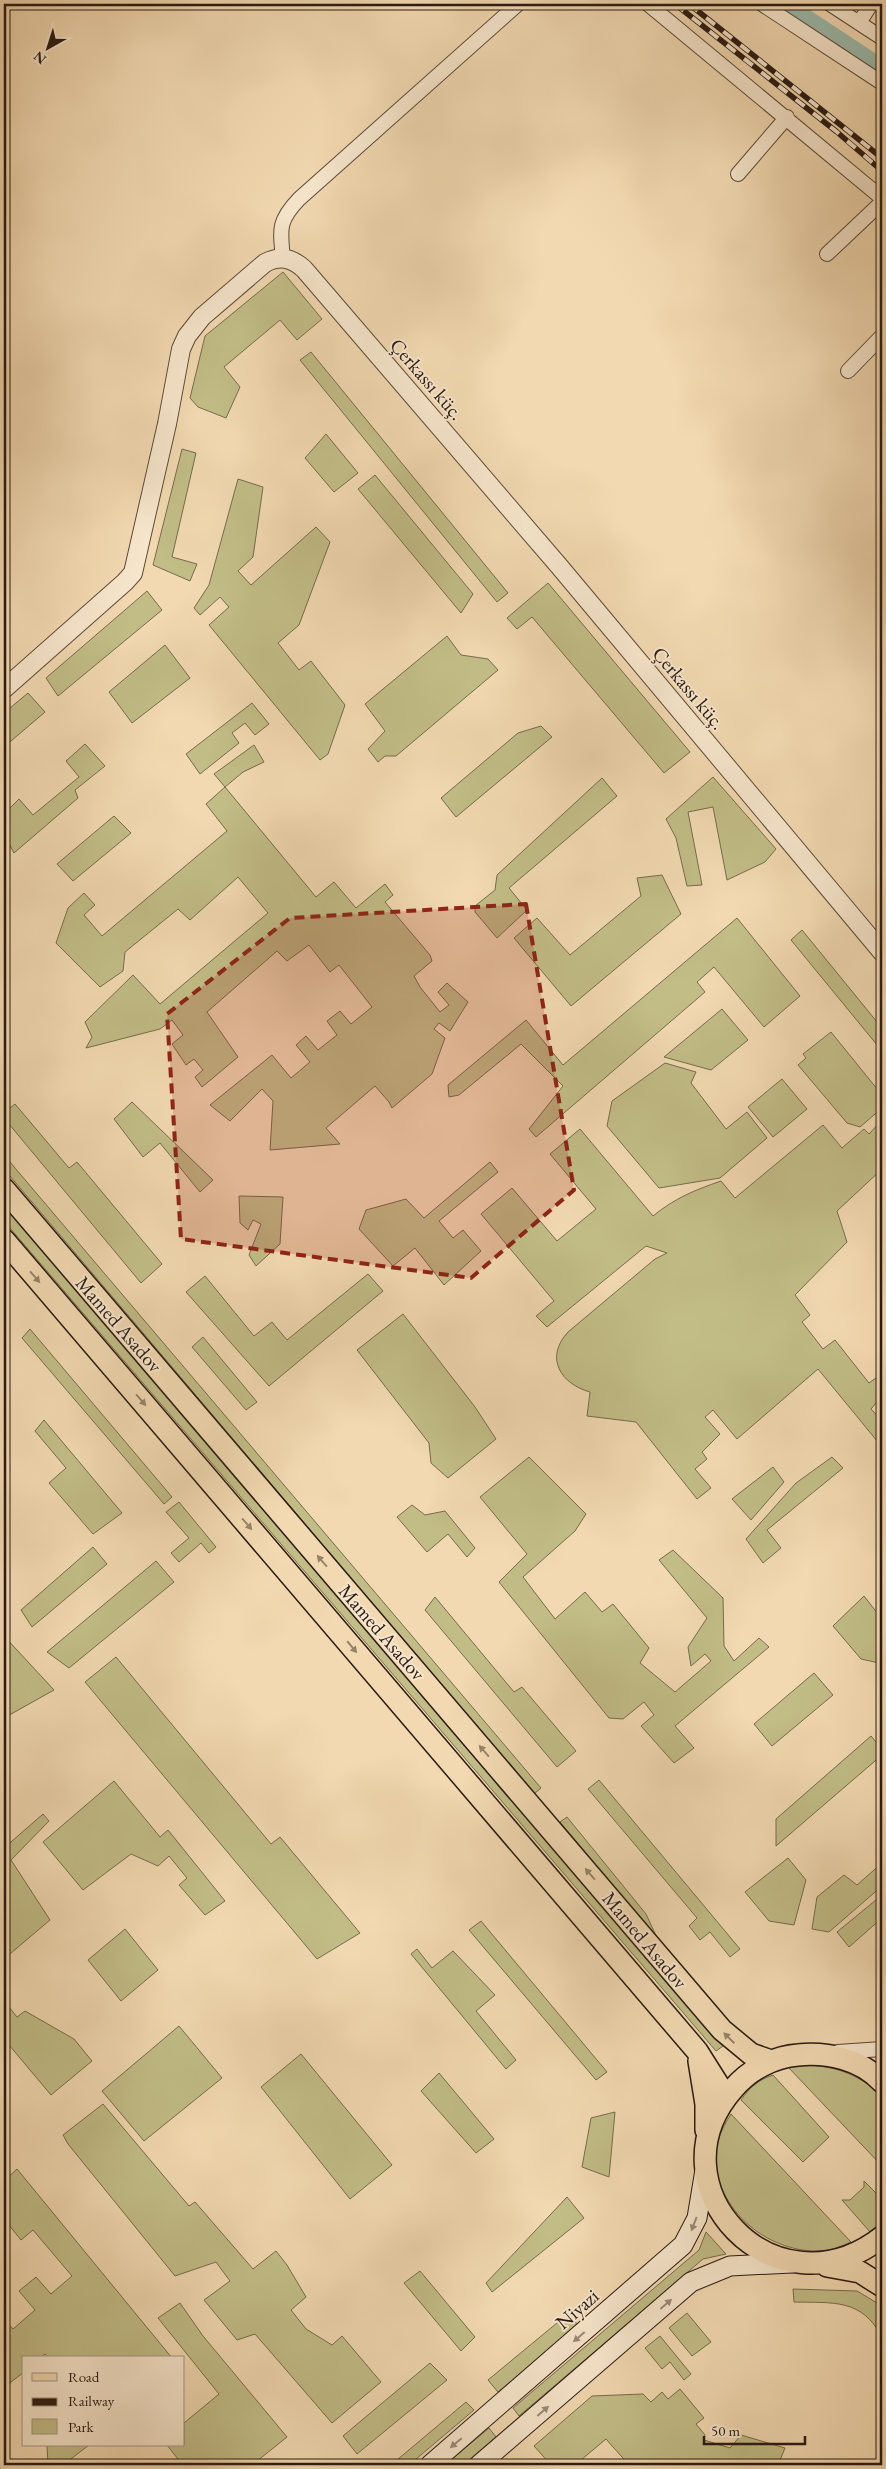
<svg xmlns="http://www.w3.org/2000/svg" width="886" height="2469" font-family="'EB Garamond',serif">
	<rect width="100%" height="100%" fill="#f2d9b1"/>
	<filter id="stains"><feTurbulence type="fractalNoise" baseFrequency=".004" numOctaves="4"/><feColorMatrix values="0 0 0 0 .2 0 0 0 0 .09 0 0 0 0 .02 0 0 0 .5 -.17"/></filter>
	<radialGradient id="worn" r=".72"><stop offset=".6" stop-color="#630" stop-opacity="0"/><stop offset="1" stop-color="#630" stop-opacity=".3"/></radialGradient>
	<path fill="#c2bd87" stroke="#766c4d" d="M283 272 322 319 297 340 280 320 224 367 240 387 226 418 198 407 190 398 205 336Z
		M311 352 508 593 497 602 300 360Z
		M326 434 358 473 334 492 305 458Z
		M182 449 196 453 172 557 197 564 190 581 153 565Z
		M375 475 473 594 461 613 358 489Z
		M238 479 263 487 253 557 238 571 251 585 316 527 330 542 299 625 278 643 299 670 311 661 345 705 328 754 320 760 209 625 229 607 220 597 200 615 194 608 209 585Z
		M548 583 690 752 664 773 532 617 517 629 507 618Z
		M147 591 162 610 58 696 46 678Z
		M447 636 461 655 488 659 498 670 396 756H385L378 762 368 749 385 731 365 704Z
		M165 645 190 678 132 723 109 692Z
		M28 693 45 712 4 747V713Z
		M252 703 269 724 255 735 245 723 232 733 239 743 200 774 186 754Z
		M541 726 552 737 456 817 441 798 518 733Z
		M85 744 105 766 75 790 78 798 14 853 4 834V814L19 799 33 815 79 777 66 761Z
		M254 745 264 762 243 772 225 787 316 897 334 882 356 908 385 884 393 895 385 902 430 955 432 961 414 976 420 987 440 1012 449 1005 438 992 447 983 468 1002 450 1031 439 1023 434 1029 445 1038 432 1074 392 1108 389 1102 375 1086 326 1128 340 1144 270 1150 273 1101 262 1089 230 1121 210 1105 272 1055 291 1078 310 1062 296 1045 306 1036 318 1050 337 1035 327 1021 340 1011 351 1024 372 1007 339 965 330 972 309 945 287 961 277 951 207 1012 238 1057 202 1087 195 1077 203 1070 194 1059 186 1065 172 1044 183 1035 172 1020 160 1029 86 1048 92 1037 85 1022 133 975 160 1004 268 913 238 877 190 920 178 909 125 952 123 971 100 987 56 943 68 908 84 893 95 905 84 915 102 936 227 831 206 804 225 787 214 774Z
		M713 777 776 849 765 862 727 880 713 807 688 812 702 885 687 886 676 838 666 819Z
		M602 778 617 796 509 888 527 910 497 938 475 912V906L495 890 497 875Z
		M114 816 131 833 73 881 57 864Z
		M662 875 681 914 571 1006 514 938 537 918 570 955 641 896 637 878Z
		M737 918 800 996 764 1027 714 967 697 982 705 992 536 1137 529 1129 563 1086 521 1044 459 1095 449 1097 448 1085 526 1020 563 1065Z
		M802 930 882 1028V1051L791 940Z
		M722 1009 748 1040 711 1070 664 1057Z
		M831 1032 882 1095V1108L860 1127 847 1123 798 1065 806 1058 803 1054Z
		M665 1063 696 1072 691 1083 726 1129 747 1112 767 1138 720 1178 659 1188 607 1126 612 1101Z
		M782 1079 807 1109 773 1137 748 1107Z
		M132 1102 213 1180 200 1192 160 1143 143 1157 114 1119Z
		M15 1104 69 1168 77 1162 162 1264 141 1283 4 1118V1113Z
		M882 1120V1169L837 1211 847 1242 795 1295 810 1315 802 1322 823 1349 835 1340 869 1383 880 1375 881 1397 871 1409 882 1421V1447L818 1369 737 1439 713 1410 705 1417 720 1434 702 1452 707 1459 695 1469 711 1488 697 1499 636 1422 587 1416 590 1392C561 1384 544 1358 568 1332L655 1259 667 1253 646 1246 547 1327 536 1316 554 1301 481 1214 512 1188 557 1241 596 1209 550 1154 580 1129 653 1216C675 1198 695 1190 721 1181L735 1198 823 1125 842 1148 864 1129 869 1134Z
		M4 1155 541 1788 534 1794 4 1169Z
		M490 1162 498 1172 439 1221 453 1238 463 1230 481 1251 444 1285 415 1248 393 1266 359 1229 366 1210 406 1199 424 1218Z
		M239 1196 283 1197 280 1244 256 1266 249 1255 261 1224 253 1220 248 1230 240 1223Z
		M4 1206 723 2046 716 2051 4 1221Z
		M368 1274 383 1291 269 1386 186 1292 205 1276 254 1336 272 1322 287 1340Z
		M403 1314 475 1407 496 1439 448 1478 431 1463 429 1443 357 1350Z
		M30 1329 172 1497 164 1504 22 1338Z
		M203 1337 257 1402 246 1410 192 1347Z
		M44 1420 122 1513 93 1534 49 1483 66 1468 35 1431Z
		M529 1457 586 1514 575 1531 523 1577 555 1619 585 1592 602 1612 613 1604 649 1648 640 1663 675 1692 711 1661 705 1654 691 1666 688 1647 707 1618 659 1560 673 1550 723 1598 724 1646 734 1661 759 1638 769 1647 675 1726 694 1748 674 1763 641 1726 654 1715 644 1702 623 1719 609 1718 499 1582 527 1554 480 1497Z
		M832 1457 843 1468 767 1530 781 1548 763 1563 746 1539 796 1483Z
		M773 1467 784 1482 751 1520 732 1499Z
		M179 1502 216 1547 209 1553 201 1543 179 1562 171 1553 189 1538 166 1512Z
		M412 1505 425 1515 445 1511 475 1548 467 1557 448 1534 427 1552 397 1517Z
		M93 1547 107 1564 32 1627 21 1610Z
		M156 1561 174 1582 69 1668 47 1652Z
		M864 1596 882 1619V1667L879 1663 861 1659 833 1626Z
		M435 1597 514 1692 522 1687 576 1751 557 1767 425 1610Z
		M4 1636 54 1690 4 1718Z
		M116 1657 271 1844 280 1837 360 1933 317 1959 85 1682Z
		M814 1673 833 1695 772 1746 754 1724Z
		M871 1736 882 1749V1755L776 1846V1819Z
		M599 1780 740 1949 730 1957 710 1932 700 1940 689 1926 697 1918 588 1789Z
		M114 1781 160 1837 168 1830 225 1901 205 1915 179 1885 187 1878 169 1856 158 1866 131 1854 83 1890 43 1842Z
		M43 1814 49 1821 11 1860 50 1920 4 1959V1848Z
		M567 1817 646 1914 658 1940 560 1822Z
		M788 1858 806 1880 794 1925 769 1921 745 1892Z
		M882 1863V1886L829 1932 812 1929 817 1897 844 1875 857 1885Z
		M882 1895V1918L849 1947 837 1932Z
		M481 1921 607 2072 596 2080 469 1930Z
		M125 1929 158 1970 121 2001 88 1960Z
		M417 1949 432 1968 453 1951 495 1995 476 2011 516 2060 506 2069 411 1954Z
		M4 2001 17 2017 25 2011 74 2039 92 2061 51 2095 4 2039Z
		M179 2026 222 2078 144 2141 102 2091Z
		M301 2054 392 2165 350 2199 261 2087Z
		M808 2065C838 2067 861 2075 882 2097V2166L788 2067Z
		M439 2073 494 2139 476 2153 421 2091Z
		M773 2075 829 2137 803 2162 741 2100C750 2087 758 2080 773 2075Z
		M103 2104 189 2206 195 2202 253 2269 276 2251 287 2265 306 2297 291 2310 306 2329 332 2345 342 2336 381 2382 332 2423 255 2334 237 2340 204 2300 230 2281 216 2262 175 2276 68 2144 63 2135Z
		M615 2112 609 2177 582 2167 591 2118Z
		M731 2114 851 2242C842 2246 832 2250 822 2251 766 2254 708 2205 717 2146 719 2134 725 2124 731 2114Z
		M17 2169 172 2358H48L45 2354 40 2358H24V2372L11 2382 4 2392V2319L13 2329 35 2310 19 2291 36 2277 51 2294 72 2276 33 2230 21 2240 4 2219V2181Z
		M864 2181 882 2199V2222L870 2232 842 2200H850L864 2187Z
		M567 2197 584 2218 492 2292 486 2283Z
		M706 2232 726 2254 703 2259 519 2416 513 2408 699 2250Z
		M420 2271 475 2337 461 2351 404 2283Z
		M793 2289 857 2291 882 2306V2338C863 2298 832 2303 794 2302Z
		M180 2303 203 2336 287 2437 252 2465H179L181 2463 167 2445H184V2423L219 2394 158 2318Z
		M687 2313 711 2342 692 2356 669 2328Z
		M563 2318 579 2324 498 2392 488 2380Z
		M660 2336 691 2374 684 2380 670 2362 662 2369 645 2348Z
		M430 2363 447 2380 357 2454 343 2436Z
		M680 2389 704 2418 696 2424 705 2435 704 2440 730 2448 741 2435 785 2448 778 2465H747L745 2463 742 2465H629L606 2439 575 2465H551L534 2446 592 2396 643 2394 651 2402 662 2392 668 2399Z
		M466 2402 474 2410 409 2465H391Z
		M489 2428 496 2437 463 2465H445Z
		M47 2445H89L63 2465H48Z"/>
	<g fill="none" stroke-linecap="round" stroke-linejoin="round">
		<path stroke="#9bbaac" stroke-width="14" d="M788 4 882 66"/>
		<g stroke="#5c4a3a" stroke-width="16">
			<path id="minor" d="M648 4 882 198
				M762 4 882 83
				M830 4 882 38
				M859 23 871 4
				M738 174 787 117
				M827 254 882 202
				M283 258C280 229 278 221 299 199L518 4
				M848 371 882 336
				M838 2052 882 2049"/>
		</g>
		<g stroke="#5c4a3a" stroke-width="20">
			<path id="tertiary" d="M4 689 125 582 133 573 167 424 181 349 187 336 202 317 265 263C280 255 292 258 304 269L559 566 882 952"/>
		</g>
		<g stroke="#2a1a13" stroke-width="21">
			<path id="secondary" d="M430 2465 683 2245 697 2218 705 2170
				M479 2465 691 2282 730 2266 792 2263"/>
		</g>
		<g stroke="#2a1a13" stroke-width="24">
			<path id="primary" d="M4 1189 722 2030 751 2054 771 2061
				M4 1240 697 2051 726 2097
				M699 2061 706 2104V2130
				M882 2082C861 2059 827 2052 798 2055 773 2057 749 2070 733 2089 648 2186 775 2320 882 2237
				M827 2266 860 2272 882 2286"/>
		</g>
		<use href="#minor" stroke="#f7e6cc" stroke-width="14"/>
		<use href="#tertiary" stroke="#f7e6cc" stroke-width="18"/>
		<use href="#secondary" stroke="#f7e6cc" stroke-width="19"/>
		<use href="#primary" stroke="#f2d9b1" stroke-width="21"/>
		<g stroke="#2a1a13" stroke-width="5.5">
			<path id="rail" d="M675 4 837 132 882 171
				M689 4 882 158"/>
		</g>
		<use href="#rail" stroke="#f7e6cc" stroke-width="4" stroke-dasharray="11" stroke-linecap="butt"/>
	</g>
	<defs><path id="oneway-solid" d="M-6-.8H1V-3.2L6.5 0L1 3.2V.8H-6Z" transform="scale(1.25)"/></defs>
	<g fill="#98836a">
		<use href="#oneway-solid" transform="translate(35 1277) rotate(49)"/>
		<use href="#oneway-solid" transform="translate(141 1400) rotate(49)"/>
		<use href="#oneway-solid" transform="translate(247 1524) rotate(49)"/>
		<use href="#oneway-solid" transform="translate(322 1561) rotate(-131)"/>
		<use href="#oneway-solid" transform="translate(352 1647) rotate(50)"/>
		<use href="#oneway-solid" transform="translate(484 1751) rotate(-131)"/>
		<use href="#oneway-solid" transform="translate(590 1874) rotate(-131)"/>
		<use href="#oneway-solid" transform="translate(729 2038) rotate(-136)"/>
	</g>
	<g fill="#9b8a79">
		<use href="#oneway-solid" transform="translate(694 2224) rotate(111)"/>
		<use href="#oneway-solid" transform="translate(666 2304) rotate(-41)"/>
		<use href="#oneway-solid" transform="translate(579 2337) rotate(139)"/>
		<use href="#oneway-solid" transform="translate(543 2411) rotate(-41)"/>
		<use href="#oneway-solid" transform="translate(456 2443) rotate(140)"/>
	</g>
	<path fill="#8f2418" fill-opacity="0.2" stroke="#8f2418" stroke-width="4" stroke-dasharray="10 6" stroke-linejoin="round" d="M526 904 574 1190 471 1278 181 1239 167 1014 290 918Z"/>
	<g text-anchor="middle" stroke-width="4" stroke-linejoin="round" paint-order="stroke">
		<g font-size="20" fill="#2a1a13" stroke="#f7e6cc">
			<text transform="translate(427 379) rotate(49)" y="7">Çerkassı küç.</text>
			<text transform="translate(689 688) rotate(50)" y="7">Çerkassı küç.</text>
			<text transform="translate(119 1324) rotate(49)" y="7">Mamed Asadov</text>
			<text transform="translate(382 1632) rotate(49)" y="7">Mamed Asadov</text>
			<text transform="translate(645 1940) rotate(50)" y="7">Mamed Asadov</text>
			<text transform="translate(577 2309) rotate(-41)" y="7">Niyazi</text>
		</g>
	</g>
	<rect width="886" height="2469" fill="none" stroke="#f2d9b1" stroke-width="20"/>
	<rect x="5" y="5" width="876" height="2459" fill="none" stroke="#2a1a13" stroke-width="2.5"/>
	<rect x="10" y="10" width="866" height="2449" fill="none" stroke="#2a1a13"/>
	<rect x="22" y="2356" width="162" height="90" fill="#f7e6cc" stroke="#a59482"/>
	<rect x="32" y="2373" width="25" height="8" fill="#f2d9b1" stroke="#a59482"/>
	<text x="68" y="2382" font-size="15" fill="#2a1a13">Road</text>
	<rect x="32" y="2398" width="25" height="8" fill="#2a1a13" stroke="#a59482"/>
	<text x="68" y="2406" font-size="15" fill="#2a1a13">Railway</text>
	<rect x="32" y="2419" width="25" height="15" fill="#c2bd87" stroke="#a59482"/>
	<text x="68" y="2432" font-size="15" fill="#2a1a13">Park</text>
	<g transform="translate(48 48) rotate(219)" stroke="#f7e6cc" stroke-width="4" paint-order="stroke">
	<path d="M0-4L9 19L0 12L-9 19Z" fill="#2a1a13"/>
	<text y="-8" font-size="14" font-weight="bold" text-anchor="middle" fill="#2a1a13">N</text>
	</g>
	<path d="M704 2436v8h101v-8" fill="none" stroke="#2a1a13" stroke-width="2.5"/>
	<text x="711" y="2436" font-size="15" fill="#2a1a13" stroke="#f7e6cc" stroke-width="4" paint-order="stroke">50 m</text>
	<rect width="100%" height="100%" filter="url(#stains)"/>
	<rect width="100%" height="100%" fill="url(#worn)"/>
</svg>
